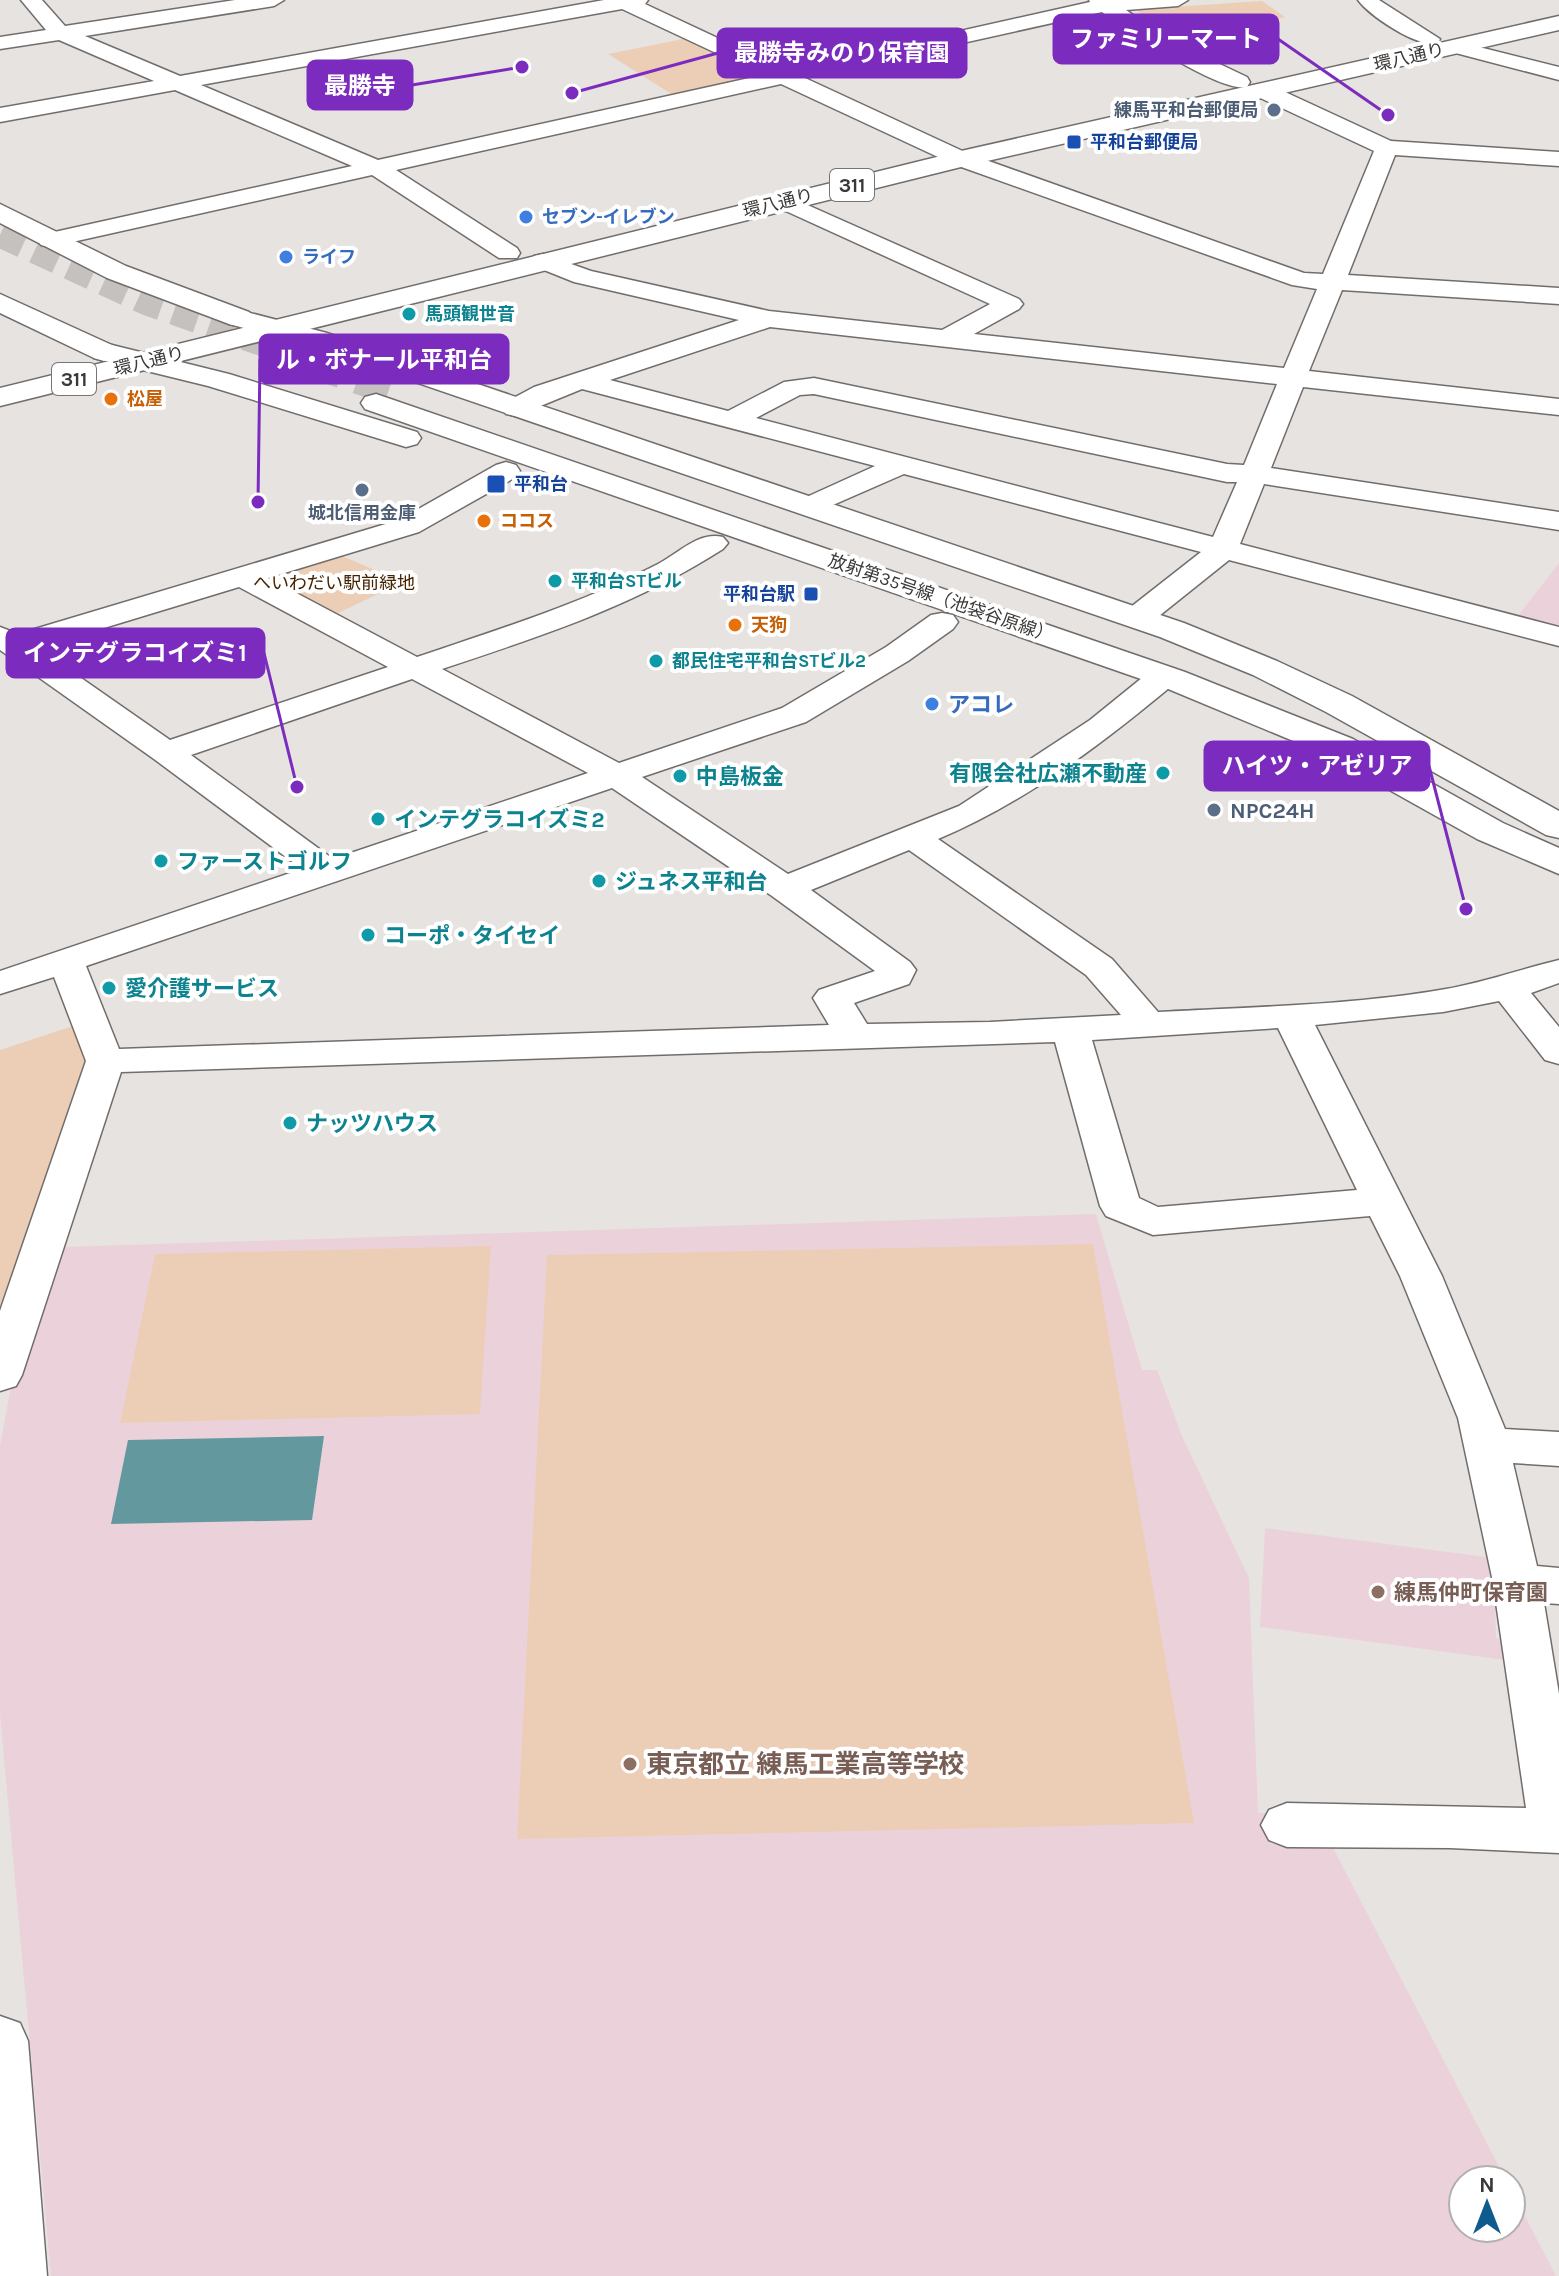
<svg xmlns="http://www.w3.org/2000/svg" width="1559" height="2276" font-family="Karla,'Noto Sans JP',sans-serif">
	<rect width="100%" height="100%" fill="#e7e3e0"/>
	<path fill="#ebd2da" d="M1559 563V628L1517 617Z
		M1096 1214 1142 1370H1157L1182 1436 1249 1578 1258 1813H1268L1271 1844H1331L1506 2180H1463V2228H1511V2189L1556 2276H51L0 1714V1446L10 1392 63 1247Z
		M1265 1528 1494 1558 1496 1638 1504 1640 1505 1660 1260 1627Z"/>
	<path fill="#ecceb7" d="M1262 1 1285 17 1183 39 1138 12 1143 9Z
		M688 38 755 72 754 77 673 95 608 54Z
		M335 553 403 582 332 616 259 579Z
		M73 1026 87 1062 0 1339V1050Z
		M1093 1244 1194 1823 517 1839 547 1255Z
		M491 1246 480 1414 120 1423 155 1254Z"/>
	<path fill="#64989f" d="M324 1436 312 1520 111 1524 128 1440Z"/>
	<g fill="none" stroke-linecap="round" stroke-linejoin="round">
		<path stroke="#c5c1be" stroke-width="25" stroke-dasharray="25 13" stroke-linecap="butt" d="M0 235 147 303 317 363"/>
		<path stroke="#c5c1be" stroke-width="33" stroke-dasharray="33 17" stroke-linecap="butt" d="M311 361 397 391"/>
		<g stroke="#716d6b" stroke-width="3">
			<path id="minor" d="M21 0H42L65 26 235 0H284L274 6 85 36 180 76 604 0H648L645 4 786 70 1090 2 1089 0H1188L1178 6 1126 10 1167 39 1247 77 1250 82 1247 87C1219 93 1127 30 1102 12L805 78 969 154 1304 273 1323 274 1374 151 1254 95 1251 90 1254 85H1270L1391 141 1559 152V166L1395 155 1348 275 1559 288V304L1342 290 1309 371 1559 399V415L1303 387 1271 468 1559 512V530L1264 484 1240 544 1559 627V646L1229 560 1149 624 1138 626 1127 624 1123 617 1127 610 1201 552 904 474 810 515 800 512 795 506 800 500 875 466 582 389 516 416 506 414 502 408 506 402 534 387 739 320 574 282 534 266 531 261 534 256 543 254 591 271 769 311 942 330 990 304 777 207 773 202 777 197 785 195 1019 299 1023 304 1019 309 974 334 1284 368 1317 289 1292 285 953 164 781 84 396 170 517 248 520 253 517 258H499L372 175 50 247 41 245 38 240 41 235 352 166 175 90 0 122V108L154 81 59 40 0 49V37L46 30ZM622 9 763 75 378 160 201 85ZM770 327 1277 384 1244 465 1227 464 814 378 784 382 728 411 610 380ZM814 394 1227 482H1237L1213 537 756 418 800 395Z
				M1358 0H1379L1440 39 1437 43C1417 48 1370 16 1358 0Z
				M1455 41 1559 67V80L1448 51 1444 47Z
				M506 462 516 465 520 471 516 477 419 532 268 578 417 657C499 629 581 604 658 564 679 553 699 531 723 537L728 543 723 549C634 606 541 636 442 669L619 763 782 708 886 647 931 615 942 613 953 615 958 622 953 629 908 661 806 722 642 777 788 874 959 806 1090 720 1153 669 1164 666 1175 669 1180 676 1175 683C1103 743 1025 803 938 839L1112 959 1158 1012C1251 1007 1355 1005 1446 989 1485 982 1521 969 1559 960V983L1531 993 1559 1027V1064L1545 1060 1499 1001 1443 1012 1315 1025 1442 1276 1505 1429 1559 1432V1466L1513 1463 1537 1566 1559 1568V1604L1544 1603 1559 1694V1853L1450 1848 1287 1847 1269 1840 1261 1825 1269 1810 1287 1803 1526 1808 1493 1582 1458 1418 1400 1276 1370 1216 1153 1235 1106 1216 1100 1206 1055 1042 121 1072 22 1375 16 1386 0 1391V1311L86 1061 54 977 0 994V971L302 869 154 759 0 650V627L18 634 399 520 496 465ZM239 587 388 667 170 740 38 648ZM412 679 588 773 333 859 191 755ZM612 788 772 896 875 971 819 990 813 998 829 1025 119 1049 86 966ZM909 850 1086 975 1121 1015 990 1022 867 1024 854 1003 909 984 916 970 910 962 811 890ZM1278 1028 1357 1190 1158 1207 1139 1198 1092 1040Z
				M0 2016 20 2023 28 2041 47 2276H0Z"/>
		</g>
		<g stroke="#716d6b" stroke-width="3">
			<path id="secondary" d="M239 310 327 333 1184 623 1277 661 1352 696 1559 811V838L1546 835 1326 712 1253 675 1160 637 307 345 229 324 225 318 229 312Z
				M104 343 229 374 417 432 421 438 417 444 406 447 208 386 94 358 90 352 94 346Z
				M376 394 1185 672 1353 739 1503 823 1559 848V874L1477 839 1327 755 1161 686 365 409 361 403 365 397Z"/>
		</g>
		<g stroke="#716d6b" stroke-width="3">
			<path id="primary" d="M1559 16V30L961 167 0 406V388L961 151Z
				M0 204 126 266 249 312 253 318 249 324 239 326 229 324 107 278 0 223Z
				M0 294 114 346 118 352 114 358 104 361 94 358 0 313Z"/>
		</g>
		<use href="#minor" fill="#fff" fill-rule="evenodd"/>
		<use href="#secondary" fill="#fff" fill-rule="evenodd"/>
		<use href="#primary" fill="#fff" fill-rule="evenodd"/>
	</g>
	<g fill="#5c6f8a" stroke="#fff" stroke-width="3">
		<circle cx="1274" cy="110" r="8"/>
		<circle cx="362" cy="490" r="8"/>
		<circle cx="1214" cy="810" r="8"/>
	</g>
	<g fill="#1a4fb4" stroke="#fff" stroke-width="3">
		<rect x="1066" y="134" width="16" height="16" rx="4"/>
		<rect x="486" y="474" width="20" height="20" rx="4"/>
		<rect x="803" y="586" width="16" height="16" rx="4"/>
	</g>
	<g fill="#3f7fe0" stroke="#fff" stroke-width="3">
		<circle cx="526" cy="217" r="8"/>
		<circle cx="286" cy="257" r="8"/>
		<circle cx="932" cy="704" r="8"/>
	</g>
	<g fill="#0f9aa8" stroke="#fff" stroke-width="3">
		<circle cx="409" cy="314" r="8"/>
		<circle cx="555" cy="581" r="8"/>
		<circle cx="656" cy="661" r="8"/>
		<circle cx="1163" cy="773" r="8"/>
		<circle cx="680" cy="776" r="8"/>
		<circle cx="378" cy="819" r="8"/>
		<circle cx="161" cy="861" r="8"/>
		<circle cx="599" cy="881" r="8"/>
		<circle cx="368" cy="935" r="8"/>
		<circle cx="109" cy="988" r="8"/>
		<circle cx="290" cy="1123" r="8"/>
	</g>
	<g fill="#e8710a" stroke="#fff" stroke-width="3">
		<circle cx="111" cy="399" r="8"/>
		<circle cx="484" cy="521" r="8"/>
		<circle cx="735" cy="625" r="8"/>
	</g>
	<g fill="#8d6e63" stroke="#fff" stroke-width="3">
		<circle cx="1378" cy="1592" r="8"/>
		<circle cx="630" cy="1764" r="8"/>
	</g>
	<g text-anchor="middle" stroke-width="8" stroke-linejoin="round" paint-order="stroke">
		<g font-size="18" fill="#3b3938" stroke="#fff">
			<text transform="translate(1409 57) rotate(-13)" y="6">環八通り</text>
			<text transform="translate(778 203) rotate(-14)" y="6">環八通り</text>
			<text transform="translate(149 361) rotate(-14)" y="6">環八通り</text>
			<text transform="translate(941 598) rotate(19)" y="6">放射第35号線（池袋谷原線）</text>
		</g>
		<g font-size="18" font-weight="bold" fill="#4e5e75" stroke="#fff" text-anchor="end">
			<text x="1258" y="116">練馬平和台郵便局</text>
			<text x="362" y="519" text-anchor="middle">城北信用金庫</text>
		</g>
		<g font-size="18" font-weight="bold" fill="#164399" stroke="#fff" text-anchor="start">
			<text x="1090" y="148">平和台郵便局</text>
			<text x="514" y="490">平和台</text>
			<text x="795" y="600" text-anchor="end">平和台駅</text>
		</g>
		<g font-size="18" font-weight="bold" fill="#366cbe" stroke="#fff" text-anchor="start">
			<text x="542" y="223">セブン-イレブン</text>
			<text x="302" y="263">ライフ</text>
		</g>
		<g font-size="18" font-weight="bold" fill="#0d838f" stroke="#fff" text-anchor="start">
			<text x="425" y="320">馬頭観世音</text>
			<text x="571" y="587">平和台STビル</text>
			<text x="672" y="667">都民住宅平和台STビル2</text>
		</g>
		<g font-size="18" font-weight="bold" fill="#c56008" stroke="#fff" text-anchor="start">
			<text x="127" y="405">松屋</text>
			<text x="500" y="527">ココス</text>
			<text x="751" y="631">天狗</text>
		</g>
		<g font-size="18" fill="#452301" stroke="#fff">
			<text x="334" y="589">へいわだい駅前緑地</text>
		</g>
		<g fill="#fff" stroke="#767474" stroke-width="2">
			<rect x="830" y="169" width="44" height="32" rx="6"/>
			<rect x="52" y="363" width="44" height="32" rx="6"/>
		</g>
		<g font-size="20" font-weight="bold" fill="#3b3938">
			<text x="852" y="192">311</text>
			<text x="74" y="386">311</text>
		</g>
		<g font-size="22" font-weight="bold" fill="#366cbe" stroke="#fff" text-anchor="start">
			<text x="948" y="712">アコレ</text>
		</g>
		<g font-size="22" font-weight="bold" fill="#0d838f" stroke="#fff" text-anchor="start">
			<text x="1147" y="781" text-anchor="end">有限会社広瀬不動産</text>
			<text x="696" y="784">中島板金</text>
			<text x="394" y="827">インテグラコイズミ2</text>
			<text x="177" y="869">ファーストゴルフ</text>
			<text x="615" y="889">ジュネス平和台</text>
			<text x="384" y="943">コーポ・タイセイ</text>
			<text x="125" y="996">愛介護サービス</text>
			<text x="306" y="1131">ナッツハウス</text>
		</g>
		<g font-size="22" font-weight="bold" fill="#4e5e75" stroke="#fff" text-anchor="start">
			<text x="1230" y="818">NPC24H</text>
		</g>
		<g font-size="22" font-weight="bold" fill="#785e54" stroke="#fff" text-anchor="start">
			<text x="1394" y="1600">練馬仲町保育園</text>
		</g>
		<g font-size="26" font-weight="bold" fill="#785e54" stroke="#fff" text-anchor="start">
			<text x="646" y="1773">東京都立 練馬工業高等学校</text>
		</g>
	</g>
	<path fill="none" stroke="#7b2cbf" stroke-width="3" d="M1388 115L1278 39M572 93L718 53M522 67L412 85M258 502L260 359M297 787L264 653M1466 909L1429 766"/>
	<g fill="#7b2cbf" stroke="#fff" stroke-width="3">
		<circle cx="1388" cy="115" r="8"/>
		<circle cx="572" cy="93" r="8"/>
		<circle cx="522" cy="67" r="8"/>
		<circle cx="258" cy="502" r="8"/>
		<circle cx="297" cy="787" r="8"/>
		<circle cx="1466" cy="909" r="8"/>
	</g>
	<g fill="#7b2cbf" stroke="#7b2cbf" stroke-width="3">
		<rect x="1054" y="15" width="224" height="48" rx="8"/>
		<rect x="718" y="29" width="248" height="48" rx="8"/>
		<rect x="308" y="61" width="104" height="48" rx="8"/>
		<rect x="260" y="335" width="248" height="48" rx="8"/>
		<rect x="7" y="629" width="257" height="48" rx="8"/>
		<rect x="1205" y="742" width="224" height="48" rx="8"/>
	</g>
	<g font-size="24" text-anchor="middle" font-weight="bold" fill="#fff">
		<text x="1166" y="47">ファミリーマート</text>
		<text x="842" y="61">最勝寺みのり保育園</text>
		<text x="360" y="94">最勝寺</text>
		<text x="384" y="368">ル・ボナール平和台</text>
		<text x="135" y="661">インテグラコイズミ1</text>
		<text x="1317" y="774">ハイツ・アゼリア</text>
	</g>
	<g transform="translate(1487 2204)"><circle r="38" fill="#ffffff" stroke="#b1b0af" stroke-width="2"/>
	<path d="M0-6L14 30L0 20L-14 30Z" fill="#0f5b8e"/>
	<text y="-12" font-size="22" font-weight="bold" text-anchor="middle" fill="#3b3938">N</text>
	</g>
</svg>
